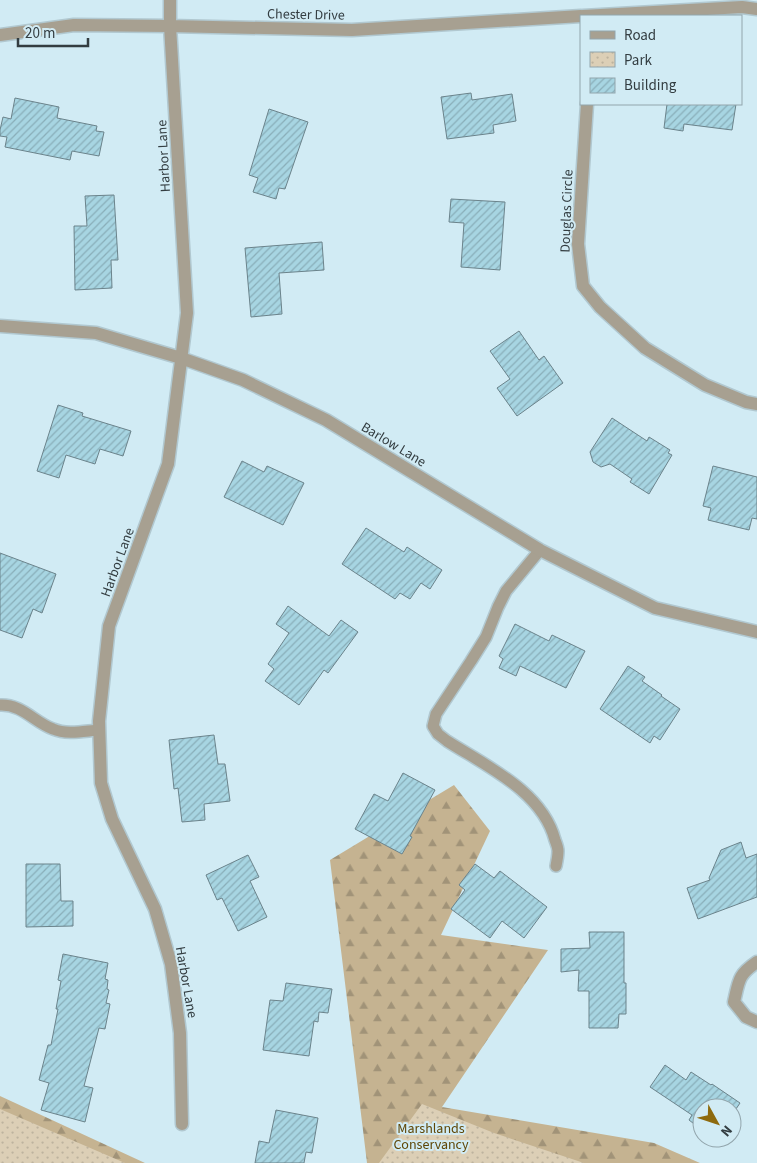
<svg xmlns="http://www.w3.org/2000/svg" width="757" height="1163" font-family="'Source Sans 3',sans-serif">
	<defs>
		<pattern id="forest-firs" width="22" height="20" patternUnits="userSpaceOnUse" patternTransform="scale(1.25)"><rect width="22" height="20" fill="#c5b391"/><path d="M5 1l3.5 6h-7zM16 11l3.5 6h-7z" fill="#a19378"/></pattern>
		<pattern id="park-dots" width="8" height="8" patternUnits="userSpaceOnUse" patternTransform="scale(1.25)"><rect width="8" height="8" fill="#dccfb6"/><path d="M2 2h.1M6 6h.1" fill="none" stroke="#bdb39e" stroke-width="1.8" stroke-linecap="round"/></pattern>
		<pattern id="building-hatch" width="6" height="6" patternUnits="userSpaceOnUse" patternTransform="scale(1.25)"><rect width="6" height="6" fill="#a7d5e2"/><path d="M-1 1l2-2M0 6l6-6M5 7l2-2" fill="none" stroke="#89aeb9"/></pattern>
	</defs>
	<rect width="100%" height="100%" fill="#d1ebf4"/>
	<path fill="url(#forest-firs)" d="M454 785 490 831 441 935 548 950 442 1107 654 1143 700 1163H367L330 860Z
		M0 1096 145 1163H0Z"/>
	<path fill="url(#park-dots)" d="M422 1104 494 1133 584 1163H379Z
		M0 1109 125 1163H0Z"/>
	<path fill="url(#building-hatch)" stroke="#6b838b" d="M471 93 472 100 512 94 516 121 493 125 494 133 447 139 441 97Z
		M15 98 59 107 57 118 97 126 96 131 104 132 99 156 72 151 70 160 5 147 7 137 0 136V130L3 117 11 119Z
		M667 104H736L732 130 684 124 683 131 664 128Z
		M269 109 308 122 285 189 279 188 276 199 253 192 258 178 249 175Z
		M114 195 118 260H111L112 288 75 290 74 226H87L85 196Z
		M451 199 505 202 500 270 461 267 464 223 449 222Z
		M322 242 324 270 279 273 282 314 251 317 245 248Z
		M519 331 539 360 544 356 563 383 517 416 497 388 510 379 490 351Z
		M58 405 83 413 82 416 131 431 123 456 100 449 95 464 66 455 59 478 37 471Z
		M612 418 647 441 649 437 670 450 668 453 672 455 649 494 630 482 632 479 610 464 601 467 593 462 590 452Z
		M242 461 264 472 267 466 304 483 283 525 224 497Z
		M713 466 757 477V519L752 518 749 530 708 520 711 508 703 506Z
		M366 528 404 552 407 547 442 570 430 589 421 583 410 599 400 593 395 599 342 564Z
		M0 553 56 574 42 613 33 609 22 638 0 630Z
		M288 606 329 636 341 620 358 632 328 673 324 670 299 705 265 681 274 669 268 664 289 633 276 624Z
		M515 624 549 641 552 635 585 651 566 688 520 666 516 676 499 668 503 659 499 656Z
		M628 666 645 677 642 681 662 695 661 696 680 709 660 740 654 736 650 743 600 709Z
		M214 735 218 764H225L230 801 204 804 205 820 182 822 178 788 174 789 169 740Z
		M403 773 435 790 410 836 412 837 402 854 355 829 374 794 388 801Z
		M741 842 746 858 757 854V897L698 919 687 888 710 880 709 878 721 850Z
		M248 855 259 877 250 881 267 917 238 931 222 898 217 900 206 875Z
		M26 864H60L61 901H73V926L26 927Z
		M475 864 494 878 500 871 547 907 524 938 502 921 490 938 451 909 465 890 459 885Z
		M589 932H624V983H626V1014H619L618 1028H589V991H578L579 970 561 972V949L590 948Z
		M63 954 108 963 105 979 108 980 107 989 109 990 106 1003 110 1004 105 1029 99 1028 84 1086 93 1088 85 1122 41 1110 49 1083 39 1080 48 1045H51L58 1009H56L61 981 58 980Z
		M286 983 332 989 328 1013 319 1012 318 1022 314 1021 309 1056 263 1050 270 1000 283 1001Z
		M665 1065 686 1080 691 1072 711 1085 712 1084 740 1103 732 1115V1108H702V1130L689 1120 692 1115 650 1087Z
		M276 1110 318 1118 312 1153 306 1152 304 1163H255L259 1141 269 1143Z"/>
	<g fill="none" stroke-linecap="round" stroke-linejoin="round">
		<g stroke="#b1c8d0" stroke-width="14">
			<path id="service" d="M540 550 506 591 498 607 486 637 471 661 436 714 433 726 438 734 447 741C486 766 542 791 555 840 556 843 558 847 558 851 558 856 557 861 556 866
				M0 705C22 704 34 722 53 729 67 735 84 731 99 730"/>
		</g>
		<g stroke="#b1c8d0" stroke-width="15">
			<path id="minor" d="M170 0V26L187 313 168 464 109 626 99 721 101 783 112 819 155 909 171 964 180 1033 182 1124
				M583 16 742 7 757 9
				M0 35 74 25 170 26 352 30 581 16
				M587 104 578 244 583 286 600 307 645 348 705 385 746 402 757 404
				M0 326 96 333 181 358 243 380 326 420 540 550 655 608 757 632
				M757 962C738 975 739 980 734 1002L746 1017 757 1022"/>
		</g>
		<use href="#service" stroke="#a7a091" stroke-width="11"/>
		<use href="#minor" stroke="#a7a091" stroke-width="12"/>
	</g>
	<g text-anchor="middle" stroke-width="4" stroke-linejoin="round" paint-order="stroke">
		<g font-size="14" fill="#333d41" stroke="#d1ebf4">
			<text transform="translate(306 14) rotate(1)" y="5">Chester Drive</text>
			<text transform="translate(163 156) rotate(-93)" y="5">Harbor Lane</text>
			<text transform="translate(566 211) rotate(-88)" y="5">Douglas Circle</text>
			<text transform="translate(394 444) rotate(31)" y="5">Barlow Lane</text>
			<text transform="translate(117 562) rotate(-70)" y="5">Harbor Lane</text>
			<text transform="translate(187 982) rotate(80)" y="5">Harbor Lane</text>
		</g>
		<g font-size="14" fill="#5f4606" stroke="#d1ebf4">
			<text x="431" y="1133">Marshlands<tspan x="431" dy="16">Conservancy</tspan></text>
		</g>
	</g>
	<rect x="580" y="15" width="162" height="90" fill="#d1ebf4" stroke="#92a5ac"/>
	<rect x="590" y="31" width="25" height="8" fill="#a7a091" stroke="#92a5ac"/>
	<text x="624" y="40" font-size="15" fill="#333d41">Road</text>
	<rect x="590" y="52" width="25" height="15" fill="url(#park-dots)" stroke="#92a5ac"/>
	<text x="624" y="65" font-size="15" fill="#333d41">Park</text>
	<rect x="590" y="78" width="25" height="15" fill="url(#building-hatch)" stroke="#92a5ac"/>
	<text x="624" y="90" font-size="15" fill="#333d41">Building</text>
	<g transform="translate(717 1123) rotate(130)"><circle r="24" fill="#d1ebf4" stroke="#92a5ac"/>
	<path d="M0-4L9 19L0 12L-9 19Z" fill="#8e6a0d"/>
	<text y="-8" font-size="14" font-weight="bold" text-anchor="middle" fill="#333d41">N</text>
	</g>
	<path d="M18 38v8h70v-8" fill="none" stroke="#333d41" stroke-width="2.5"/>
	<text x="25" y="38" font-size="15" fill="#333d41" stroke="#d1ebf4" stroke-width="4" paint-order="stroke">20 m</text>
</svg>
